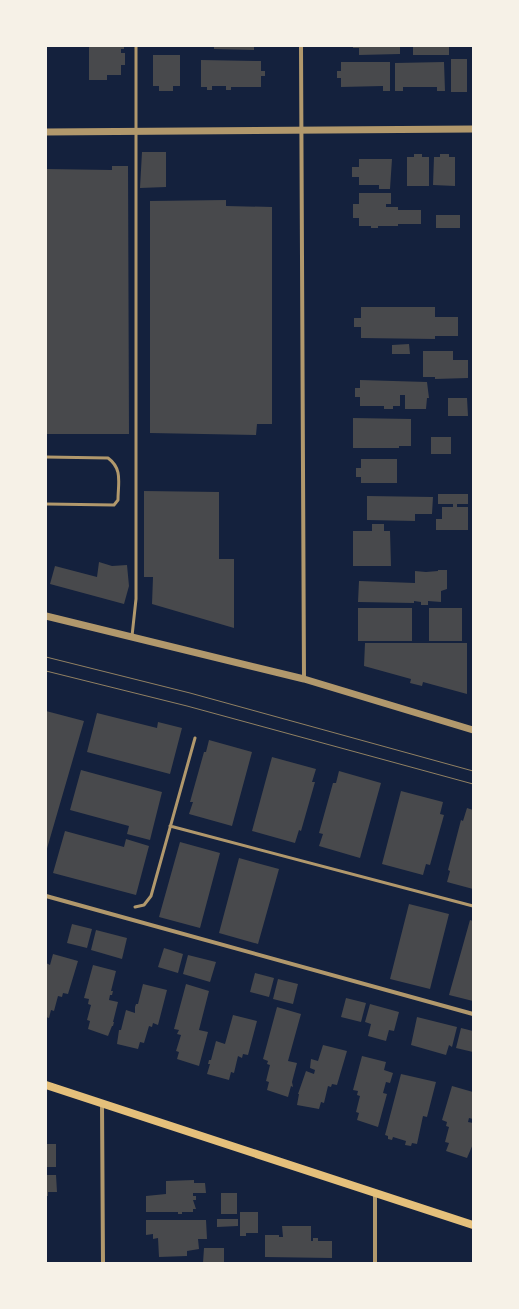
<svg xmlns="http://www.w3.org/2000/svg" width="519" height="1309" font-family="Ubuntu,sans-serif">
	<rect width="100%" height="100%" fill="#14213d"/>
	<path fill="#48494c" d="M89 46H124V49H121V53H125V65H121V75H107V80H89Z
		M214 46H254V50L214 49Z
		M353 46H400V54L359 55V48H353Z
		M413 46H449V55H413Z
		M153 55H180V86H173V91H159V86H153Z
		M451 59H467V92H451Z
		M201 60 261 61V71H265V76H261V87H231V90H226V86H212V90H207V87H201Z
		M341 62H390V91H383V86L341 87V78H337V71H341Z
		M444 62 445 91H437V87H403V91H395V63Z
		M142 152H166V187L140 188Z
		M414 154H422V157H429V186H407V157H414Z
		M440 154H449V157H455V186L433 185 434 157H440Z
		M359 159H392L390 189H379V185H359V177H352V167H359Z
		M112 166H128L129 434H46V169L112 170Z
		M359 193H391V204H386V207H398V210H421V224H398V226H378V228H371V226H359V218H353V204H359Z
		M226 200V206L272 207V424H257L256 435 150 433V201Z
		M436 215H460V228H436Z
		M361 307H435V317H458V336H435V339L361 338V327H354V318H361Z
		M409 344 410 354H392V345Z
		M423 351H453V360H468V378L435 379V377H423Z
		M360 380 427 382 429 398H427L426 409H405V395H400V406H393V409H384V406H360V397H355V388H360Z
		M448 398H467L468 416H448Z
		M353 418 411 419V446H399V448H353Z
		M431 437H451V454H431Z
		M361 459H397V483H361V477H356V468H361Z
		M144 491 219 492V559H234V628L152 604 153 577H144Z
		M438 494H468V504H457V507H468V530H436V519H442V507H453V504H438Z
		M367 496 433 497 432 514H415V521L367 520Z
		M372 524H384V531H390L391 566H353V531H372Z
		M99 562 112 566 127 565 129 586 124 604 50 584 55 566 97 577Z
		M438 570H447V589L441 591V602L428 601V605H421V602L414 601V603L358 602 359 581 415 583V571L426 572 438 571Z
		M358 608H412V641H358Z
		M429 608H462V641H429Z
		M365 643H467V694L423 682 422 686 410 683 411 679 364 666Z
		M46 711 84 721 46 852Z
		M97 713 157 728 158 722 182 728 170 774 87 752Z
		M209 740 252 752 232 826 189 814 193 802H190L204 752H206Z
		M272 757 316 769 312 782H315L301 831 299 830 295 843 252 831Z
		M81 770 162 792 150 840 127 834 129 826 70 810Z
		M339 771 381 783 360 858 319 846 323 834 319 833 333 783H336Z
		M401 791 443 802 440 814 444 815 430 865 426 864 423 875 382 864Z
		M467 808 473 810V889L447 882 450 871 448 870 461 820 463 821Z
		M65 831 124 847 126 839 149 846 136 895 53 873Z
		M180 842 220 853 200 928 159 917Z
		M239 858 279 869 258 944 219 933Z
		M409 904 449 914 430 989 390 979Z
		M470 920 473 921V1001L449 995Z
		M72 924 92 929 87 948 67 943Z
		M96 930 127 938 122 959 91 950Z
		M164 948 183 954 178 973 158 967Z
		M53 954 78 961 68 994 63 993 62 997 58 996 54 1011 51 1010 49 1018 46 1017V963L50 965Z
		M188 955 216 962 210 982 183 974Z
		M93 965 116 971 111 991H113L112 995H110L109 1000 118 1002 113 1022H114L113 1026H112L108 1036 88 1029 90 1021 87 1020 91 1005 88 1004 89 999 84 998Z
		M255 973 274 978 269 997 250 992Z
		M278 979 298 984 293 1004 273 999Z
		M143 984 167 990 158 1025 153 1023 152 1027 149 1026 144 1043 140 1042 138 1049 117 1044 119 1030H121L126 1010 135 1013V1007L136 1004H138Z
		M186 984 209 991 199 1030 208 1032 199 1066 177 1059 179 1052 176 1051 181 1035 177 1034 179 1030 174 1029Z
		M346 998 366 1003 361 1022 341 1017Z
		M370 1004 399 1012 394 1031 389 1030 386 1041 368 1036 371 1024 365 1022Z
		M277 1007 301 1014 288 1061 297 1063 292 1082 293 1087 291 1086 288 1097 267 1090 269 1082 266 1081 270 1065 267 1064 268 1061 263 1059Z
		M233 1015 257 1021 248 1055 243 1054 242 1058 238 1056 234 1073 231 1072 229 1080 207 1074 210 1064H208L209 1060H211L216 1041 225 1044Z
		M417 1017 457 1027 452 1047 449 1045 446 1055 411 1045Z
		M461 1028 473 1031V1052L456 1048Z
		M323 1045 347 1051 337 1085 332 1084 331 1087 328 1086 324 1103 321 1102 319 1109 297 1105 299 1094H298L306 1071 314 1074 315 1070 310 1068 311 1059 318 1061Z
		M362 1056 386 1062 384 1070 393 1073 390 1083 386 1082 383 1093 387 1094 378 1127 357 1120 359 1113 356 1112 360 1096 357 1095 358 1091 353 1090Z
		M401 1074 436 1082 427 1117 423 1116 417 1144 412 1143 411 1146 405 1145 406 1141 393 1137 392 1140 388 1139V1136L385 1135Z
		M452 1086 473 1092V1119L469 1118 468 1122 473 1123 472 1144H473L467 1158 446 1151 449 1143 445 1142 449 1127 446 1126 447 1122 442 1120Z
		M46 1144H56V1167H46Z
		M46 1175H56L57 1192H48V1196H46Z
		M194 1180V1183H205L206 1193H193V1196H196V1200H193L196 1209H193V1212H182V1214H178V1212H146V1196L166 1194V1181Z
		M221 1193H237V1214H221Z
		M240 1212H258V1233H246V1236H240Z
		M217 1219H238V1226L217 1227Z
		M146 1220H206L207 1239H198L199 1249 187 1251V1256L159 1257 158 1238 153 1239V1234L146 1235Z
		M282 1226H311V1241H313V1238H318V1241H332V1258L265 1257V1235H279V1237H283Z
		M204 1248H224V1263H203Z"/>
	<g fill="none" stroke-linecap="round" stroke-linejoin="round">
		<path stroke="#b1986c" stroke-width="3" d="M46 457 108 458C123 469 118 483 118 500L114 505 46 504
			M132 636 136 599V46
			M170 826 473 906
			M135 907 144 905 151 896 195 738"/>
		<path stroke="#b1986c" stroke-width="4" d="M301 46 304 679
			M46 896 473 1014
			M102 1103 103 1263
			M375 1193V1263"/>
		<path stroke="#b1986c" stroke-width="7" d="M46 132 473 129
			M46 616 304 679 473 730"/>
		<path stroke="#e5c07b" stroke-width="8" d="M46 1085 473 1225"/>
		<path stroke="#918062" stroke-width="1" d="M46 657 190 693 473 771
			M46 671 187 706 473 784"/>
	</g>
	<rect width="519" height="1309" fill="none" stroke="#f6f1e7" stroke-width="94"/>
</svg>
